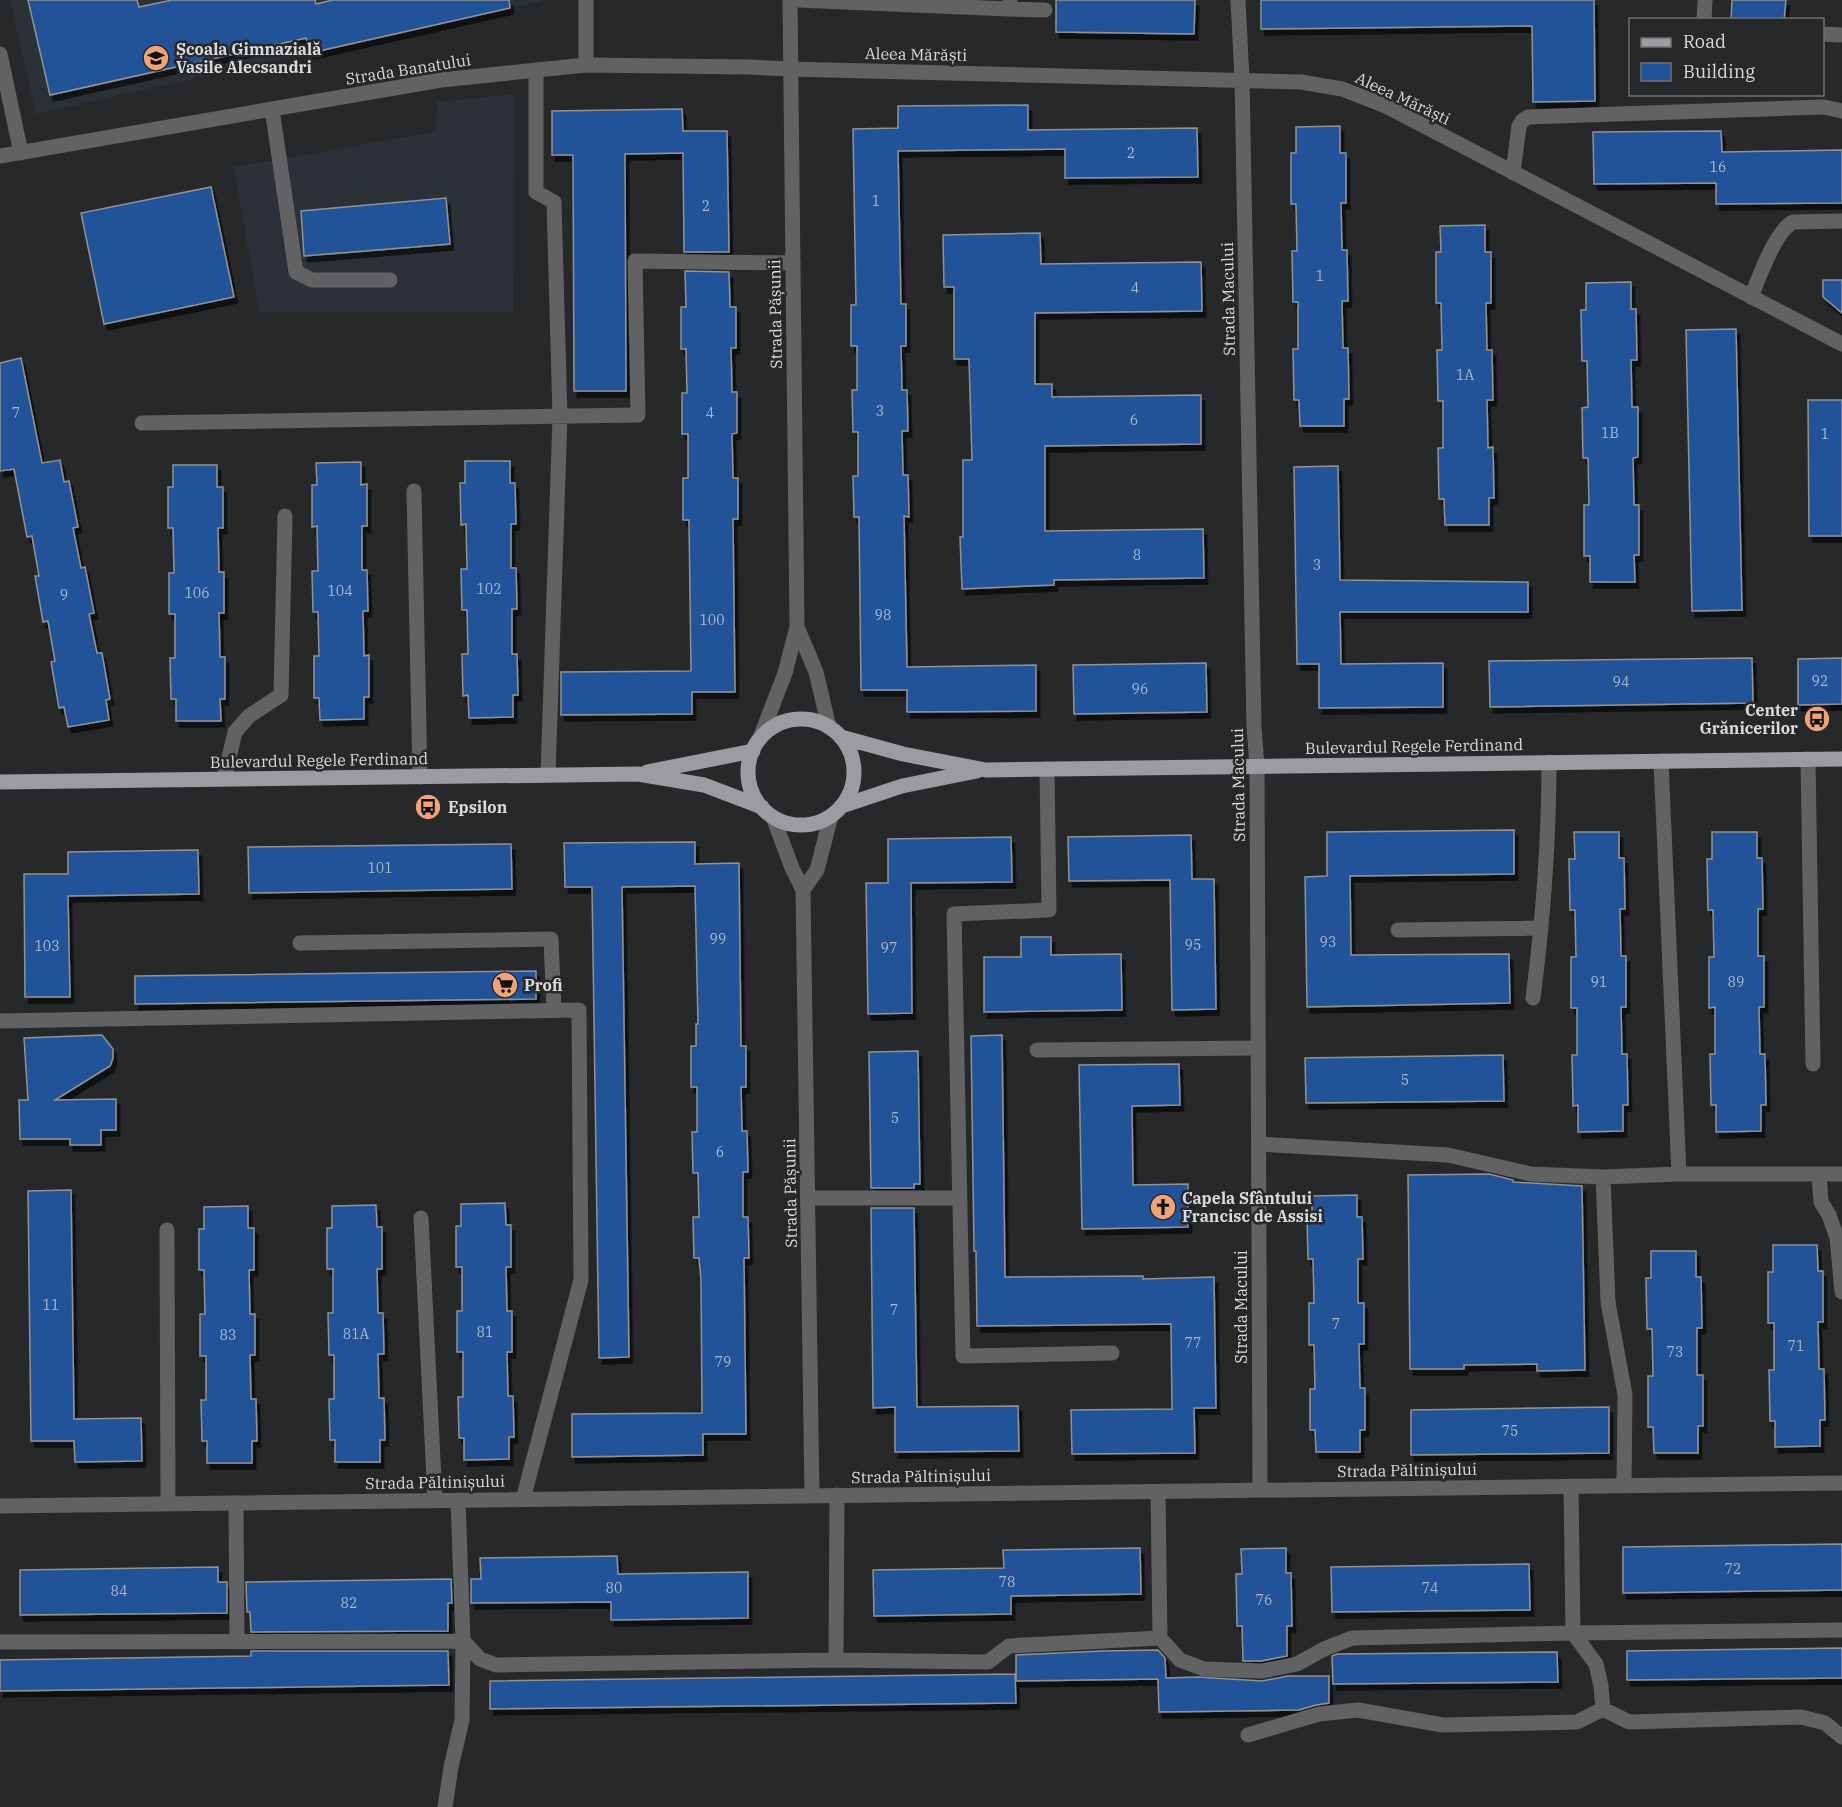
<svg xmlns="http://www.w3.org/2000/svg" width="1842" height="1807" font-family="'IBM Plex Serif',serif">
	<defs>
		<filter id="shadow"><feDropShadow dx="3.5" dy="6" stdDeviation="0" flood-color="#0009"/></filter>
	</defs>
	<rect width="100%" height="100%" fill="#26282a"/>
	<path fill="#2c3138" d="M10 0H542V1L36 114Z
		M514 94 513 312H259L234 167 435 132 437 102Z"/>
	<path fill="#215299" stroke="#909295" stroke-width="1.5" filter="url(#shadow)" d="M28 0H137L139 7 172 0H315L316 4 333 0H509L510 8 310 53 306 38 50 95Z
		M1056 0H1195L1194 34 1056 32Z
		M1261 0H1594L1595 101 1533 102 1532 26 1261 29Z
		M1732 0H1786L1784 20H1731Z
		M1028 105V130L1197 128 1198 177 1065 178V149L898 151 901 304H906V346H901L902 390H907L908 431H902L903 475H908L909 517 904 516 907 667 1036 665V711L907 712V690H861L859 517H854L853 476H858V432H853L852 390H857V346H851V305H856L853 129 898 128V106Z
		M682 109 683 131H727L729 252H684L683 153 625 154 626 391H574L573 155H552V111Z
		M1340 126V153H1346V203H1341L1342 250H1347L1348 301H1342L1343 348H1348L1349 399H1344V426H1300L1299 400H1294L1293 349H1298V302H1293L1292 251H1297L1296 204H1291V153H1296V127Z
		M1721 131 1722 152 1842 150V203L1716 204V183L1594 184 1593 132Z
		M211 187 234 297 104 324 81 213Z
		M446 198 450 244 304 256 301 211Z
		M1485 225V252H1491V303H1486L1487 350H1492L1493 400H1487L1488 448 1493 447 1494 498H1489V525H1445L1444 499H1439L1438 448H1443V401H1438L1437 350H1442L1441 303H1436V252H1441L1440 226Z
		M1040 233 1041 264 1201 262 1202 311 1035 313V384H1052V397L1201 395V444L1045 446V531L1203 529 1204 578 1054 580V585L962 589 960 537H963V460H972L969 359H954V287H944L943 235Z
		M685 271 729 272 730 307H736V348H731L732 392H737V433L732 434 733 478H738V519H733L735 692H692V714L561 715V672L691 671 689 520H683V478H688V434H682V393H687L686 349H681V307H686Z
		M1823 280H1842V313L1823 297Z
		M1631 282V309H1636L1637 360H1631L1632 407H1638V457L1633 458 1634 505H1639V555H1634L1635 582H1590V556H1584V505H1589L1588 458H1583L1582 408 1588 407 1587 361H1582L1581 310H1586V283Z
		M1736 329 1742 610 1692 611 1686 330Z
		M21 358 42 463 60 460 64 482 69 481 78 527 73 528 81 568 85 567 94 613 89 614 97 653H102L110 699 106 700 109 720 68 727 64 707 59 708 51 662 55 661 48 621 43 622 35 576H39L32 536 27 537 14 469 0 471V363Z
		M1808 400H1842V536H1809Z
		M465 461H510V483H515L516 524H511V568H516L517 609H512V654H517L518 695H513V717L469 718 468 695 463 696 462 654H468L467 610H462L461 569H467L466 524 461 525 460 483H465Z
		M361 462V485L367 484V526H362V570H367L368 611H363L364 656 369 655V697H364V719L320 720 319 698H314V656H319L318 612H313L312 571H318L317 526 312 527V485H317L316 463Z
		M173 465H217V487H223V528H218L219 572H224V613H219L220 657H225V699H220L221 721H176V699H171L170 658H175V614H169V573H174L173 528H168V487H173Z
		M1338 466 1340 580 1528 582V612H1340L1341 664 1443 663V707L1319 708V664H1297L1294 467Z
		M1752 658 1753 703 1490 707 1489 661Z
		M1842 658V704L1798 705V659Z
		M1206 663 1207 712 1074 714 1073 665Z
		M1514 830V874L1350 876 1351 955 1509 954 1510 1003 1307 1007 1305 877 1327 876V832Z
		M1574 832H1619V858H1624L1625 909H1620L1621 956H1626V1007H1621L1622 1054H1627L1628 1105H1623V1131L1578 1132V1105L1573 1106 1572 1055H1577V1008H1571V957H1576L1575 910H1570L1569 859H1575Z
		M1712 832H1757V858H1762L1763 909H1758V956H1764V1007H1759L1760 1054H1765L1766 1105H1761V1131L1716 1132V1105H1711L1710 1054H1715V1007L1709 1008V957H1714L1713 910H1708L1707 859H1712Z
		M1191 835 1192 879H1214L1216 1009 1172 1010 1170 880 1069 881 1068 837Z
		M1011 837 1012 882 911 883 912 1013 868 1014 866 883H888V839Z
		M695 842V864L739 863 741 1046H746V1087H741L742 1131H747L748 1172H743V1217H748L749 1258H744L746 1434H703V1455L572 1457V1414L702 1413 701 1280 699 1258H694L693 1217H699L698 1173H693L692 1132H697V1087H691V1046H696V1024H698L695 886 622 887 629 1357 599 1358 592 887H565L564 843Z
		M511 844 512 889 249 893 248 847Z
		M198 850 199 894 68 896 70 997H25L24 874H68V852Z
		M1021 937H1051V955L1121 954 1122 1010 984 1012V957H1021Z
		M536 971V999L135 1004V976Z
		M102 1035 113 1049V1058L110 1066 55 1100 116 1099V1130H101V1145H70V1139H20L19 1100H28L24 1038Z
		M1002 1035 1005 1277 1143 1276V1279L1214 1277 1216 1408H1194L1195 1453 1072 1454 1071 1410 1172 1409 1171 1324 977 1326 976 1251H974L971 1036Z
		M918 1051 920 1184H914V1188H871L869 1052Z
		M1503 1055 1504 1101 1306 1103 1305 1058Z
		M1179 1064 1180 1105 1132 1106 1133 1185 1188 1184V1227L1082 1229 1079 1065Z
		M1489 1174 1513 1180V1182L1582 1186 1585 1370 1537 1371V1364L1464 1365V1369H1410L1408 1175Z
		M71 1190 74 1419 141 1418 142 1461 75 1462 74 1441H31L28 1191Z
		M1357 1195V1217H1362L1363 1259H1358V1303H1364V1344H1359L1360 1388H1365V1430H1360V1452H1316L1315 1430H1310V1389H1315L1314 1345H1309V1303H1314L1313 1259H1308L1307 1218H1312V1196Z
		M505 1203 506 1225H511V1267H506L507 1311H512V1352H507L508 1396H513L514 1437H509V1459L464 1460V1438H459L458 1397H463V1352H457V1311H462V1267H456V1226H461V1204Z
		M376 1205 377 1227H382V1269H377L378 1313H383L384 1354H378L379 1398H384L385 1440H380V1462H335V1440H330L329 1399H334V1355H329L328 1313H333V1269H327V1228H332V1206Z
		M248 1206V1228H254V1270H249L250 1314H255V1355H250L251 1399H256L257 1441H252V1463H207V1441H202L201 1400H206V1356H200V1314H205L204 1270H199V1229H204V1207Z
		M871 1208H914L917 1407 1018 1406 1019 1451 895 1452V1407L873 1408Z
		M1773 1245H1817L1818 1271H1823V1322H1818L1819 1369H1824L1825 1420H1820V1446L1775 1447V1421H1770L1769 1370H1774V1323H1768V1272H1773Z
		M1651 1251H1696V1277H1701L1702 1328H1697V1375H1703V1426H1698V1453H1654L1653 1427H1648V1376H1653L1652 1329H1647L1646 1278H1651Z
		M1609 1407V1453L1411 1455V1410Z
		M1842 1544V1590L1623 1593V1547Z
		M1140 1548 1141 1594 1011 1596V1614L874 1616 873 1570 1004 1568 1003 1550Z
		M1286 1548V1573H1291L1292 1626H1287V1656L1261 1661H1243L1242 1626H1237L1236 1574H1242L1241 1549Z
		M617 1556 618 1574 748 1572V1618L611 1620V1602L471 1603V1579H481L480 1558Z
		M1529 1564 1530 1610 1332 1612 1331 1567Z
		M218 1567V1582H227V1613L20 1615V1570Z
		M451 1579 452 1603H448V1631L251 1632 250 1612H247L246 1582Z
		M1842 1648V1678L1627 1680V1651Z
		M1158 1650 1165 1658 1166 1678 1198 1677 1262 1681 1288 1676H1329V1703L1316 1705 1299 1710 1159 1712 1158 1679 1016 1681V1655L1102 1651Z
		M251 1651H448L449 1685 0 1691V1660L251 1656Z
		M1557 1652 1558 1682 1333 1684 1332 1656 1337 1654Z
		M1015 1674 1016 1703 490 1709V1681Z"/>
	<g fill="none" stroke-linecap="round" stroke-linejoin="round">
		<path stroke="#626264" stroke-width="15" d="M797 0 1009 9
			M1010 0 1009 9 1045 10
			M1704 20 1705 0
			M1822 34 1842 35
			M0 54 21 153
			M586 65V0
			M536 70V192L554 202 560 416 548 775
			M272 109 296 272 312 280H390
			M1513 173 1519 126 1522 121 1528 117 1824 107 1842 111
			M1751 297C1759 278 1775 231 1793 222L1842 221
			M142 423 638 415 635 261 793 263
			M414 491 420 777
			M1808 759 1813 1064
			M1661 761 1679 1174
			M1047 769 1049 910 954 914 963 1356 1112 1353
			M224 779 235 732 249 716 281 695 285 516
			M1398 930 1541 928
			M300 943 551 939 554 1010
			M1533 998C1543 920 1549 841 1549 762
			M0 1021 579 1010 581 1280 523 1499
			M1037 1050 1258 1048
			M1259 1144 1448 1155 1531 1174 1603 1177 1679 1174H1842
			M1819 1174 1821 1202 1829 1215 1837 1238 1842 1292
			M1603 1177 1608 1302 1625 1395 1624 1486
			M808 1198H960
			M421 1218 435 1500
			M167 1230 168 1503
			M1158 1492 1160 1638
			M236 1503 237 1640
			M0 1642 463 1641 480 1659 496 1665 836 1660 988 1662 1009 1646 1160 1638 1180 1660 1204 1669 1262 1671 1297 1664 1324 1649 1352 1638 1573 1633 1842 1630
			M836 1660 837 1495
			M1603 1709 1629 1722 1801 1717 1825 1723 1842 1737
			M1248 1735 1319 1714 1358 1710 1443 1725 1577 1722 1603 1709 1601 1686 1596 1664 1573 1633 1571 1486
			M445 1807 451 1767 462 1720 463 1641 458 1500"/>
		<path stroke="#626264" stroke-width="15" d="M1238 0 1242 79 1254 727 1257 766 1260 1490
			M0 156 441 80 586 65 749 67 790 69 1301 82 1342 89 1386 106 1842 344
			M797 627 816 672 829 727
			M760 738 785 673 797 627 790 0
			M773 817 792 868 803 890 812 1496
			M803 890 817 870 831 816
			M0 1506 1842 1483"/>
		<path stroke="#9b9c9f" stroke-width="15" d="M748 772a53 53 0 1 1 106 0a53 53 0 1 1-106 0Z
			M841 737 903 754 986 770 1842 759
			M647 772 753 751
			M0 782 638 774 704 785 762 807
			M842 806 902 786 977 771"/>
	</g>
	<defs>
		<g id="school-disc" transform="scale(1.35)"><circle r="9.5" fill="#f0a279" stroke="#26282a"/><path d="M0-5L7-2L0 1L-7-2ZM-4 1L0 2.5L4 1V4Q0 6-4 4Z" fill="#111"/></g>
		<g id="bus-disc" transform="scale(1.35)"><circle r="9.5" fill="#f0a279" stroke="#26282a"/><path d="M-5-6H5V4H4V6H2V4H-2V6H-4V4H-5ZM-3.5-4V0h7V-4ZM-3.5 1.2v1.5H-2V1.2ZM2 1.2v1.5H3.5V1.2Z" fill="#111"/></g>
		<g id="supermarket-disc" transform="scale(1.35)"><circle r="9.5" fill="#f0a279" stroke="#26282a"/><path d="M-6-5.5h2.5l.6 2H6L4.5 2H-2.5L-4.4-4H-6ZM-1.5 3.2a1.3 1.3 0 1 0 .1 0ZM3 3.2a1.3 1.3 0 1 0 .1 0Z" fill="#111"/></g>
		<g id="church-disc" transform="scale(1.35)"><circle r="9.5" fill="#f0a279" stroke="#26282a"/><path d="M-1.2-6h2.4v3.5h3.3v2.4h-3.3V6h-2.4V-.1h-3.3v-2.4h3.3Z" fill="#111"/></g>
	</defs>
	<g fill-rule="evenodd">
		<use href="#school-disc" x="156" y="58"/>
		<use href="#bus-disc" x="1817" y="719"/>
		<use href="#bus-disc" x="428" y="807"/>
		<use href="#supermarket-disc" x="505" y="985"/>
		<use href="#church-disc" x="1163" y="1207"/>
	</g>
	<g text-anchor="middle" stroke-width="5" stroke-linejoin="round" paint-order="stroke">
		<g font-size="14" fill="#abb8cb">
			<text x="1131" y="158">2</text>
			<text x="1718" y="172">16</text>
			<text x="876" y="206">1</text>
			<text x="706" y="211">2</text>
			<text x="1320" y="281">1</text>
			<text x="1135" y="293">4</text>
			<text x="1465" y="380">1A</text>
			<text x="880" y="416">3</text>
			<text x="16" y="418">7</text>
			<text x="710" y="418">4</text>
			<text x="1134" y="425">6</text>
			<text x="1610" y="438">1B</text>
			<text x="1825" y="439">1</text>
			<text x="1137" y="560">8</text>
			<text x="1317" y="570">3</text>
			<text x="489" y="594">102</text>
			<text x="340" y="596">104</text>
			<text x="197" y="598">106</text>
			<text x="64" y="600">9</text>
			<text x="883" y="620">98</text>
			<text x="712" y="625">100</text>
			<text x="1820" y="686">92</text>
			<text x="1621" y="687">94</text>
			<text x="1140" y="694">96</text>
			<text x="380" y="873">101</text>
			<text x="718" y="944">99</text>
			<text x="1328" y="947">93</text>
			<text x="1193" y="950">95</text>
			<text x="47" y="951">103</text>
			<text x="889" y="953">97</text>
			<text x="1599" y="987">91</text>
			<text x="1736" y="987">89</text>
			<text x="1405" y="1085">5</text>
			<text x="895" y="1123">5</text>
			<text x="720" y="1157">6</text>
			<text x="51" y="1310">11</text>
			<text x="894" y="1315">7</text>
			<text x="1336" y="1329">7</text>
			<text x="485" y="1337">81</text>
			<text x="356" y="1339">81A</text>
			<text x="228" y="1340">83</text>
			<text x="1193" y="1348">77</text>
			<text x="1796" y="1351">71</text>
			<text x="1675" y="1357">73</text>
			<text x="723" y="1367">79</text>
			<text x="1510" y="1436">75</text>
			<text x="1733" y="1574">72</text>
			<text x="1007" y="1587">78</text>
			<text x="614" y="1593">80</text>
			<text x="1430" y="1593">74</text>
			<text x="119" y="1596">84</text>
			<text x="1264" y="1605">76</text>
			<text x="349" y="1608">82</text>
		</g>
		<g font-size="16" font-weight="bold" fill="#d9dadc" stroke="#26282a" text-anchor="start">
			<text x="176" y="55">Școala Gimnazială<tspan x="176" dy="18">Vasile Alecsandri</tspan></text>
			<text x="1798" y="716" text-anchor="end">Center<tspan x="1798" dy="18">Grănicerilor</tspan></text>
			<text x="448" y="813">Epsilon</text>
			<text x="524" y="991">Profi</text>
			<text x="1182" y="1204">Capela Sfântului<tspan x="1182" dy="18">Francisc de Assisi</tspan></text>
		</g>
		<g font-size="16" fill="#d9dadc" stroke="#26282a">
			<text transform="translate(916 54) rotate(1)" y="6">Aleea Mărăști</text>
			<text transform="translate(408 69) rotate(-9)" y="6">Strada Banatului</text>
			<text transform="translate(1403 98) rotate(25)" y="6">Aleea Mărăști</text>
			<text transform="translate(1228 299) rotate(-91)" y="6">Strada Macului</text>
			<text transform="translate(775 314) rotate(-91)" y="6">Strada Pășunii</text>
			<text transform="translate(1414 746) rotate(-1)" y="6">Bulevardul Regele Ferdinand</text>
			<text transform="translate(319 760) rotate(-1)" y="6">Bulevardul Regele Ferdinand</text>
			<text transform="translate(1238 785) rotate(-91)" y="6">Strada Macului</text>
			<text transform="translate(790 1193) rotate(-91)" y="6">Strada Pășunii</text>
			<text transform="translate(1241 1307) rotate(-90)" y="6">Strada Macului</text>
			<text transform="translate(1407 1470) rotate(-1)" y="6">Strada Păltinișului</text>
			<text transform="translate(921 1476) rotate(-1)" y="6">Strada Păltinișului</text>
			<text transform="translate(435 1482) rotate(-1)" y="6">Strada Păltinișului</text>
		</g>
	</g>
	<rect x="1629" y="18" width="195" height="78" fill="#26282a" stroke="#6e6f71" stroke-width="1.5"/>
	<rect x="1641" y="38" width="30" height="9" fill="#9b9c9f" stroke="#6e6f71" stroke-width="1.5"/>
	<text x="1683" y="48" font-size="18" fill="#d9dadc">Road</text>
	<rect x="1641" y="63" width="30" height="18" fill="#215299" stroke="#6e6f71" stroke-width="1.5"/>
	<text x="1683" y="78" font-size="18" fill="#d9dadc">Building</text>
</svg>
